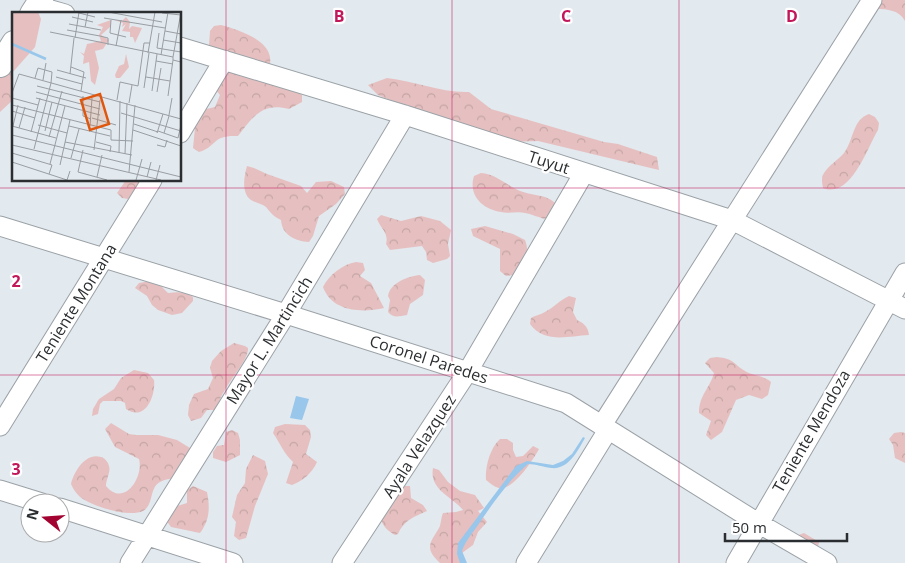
<svg xmlns="http://www.w3.org/2000/svg" width="905" height="563" font-family="'Open Sans',sans-serif">
	<defs>
		<pattern id="forest-crowns" width="20" height="18" patternUnits="userSpaceOnUse" patternTransform="scale(1.25)"><rect width="20" height="18" fill="#e6c0c0"/><path d="M2 6a3 3 0 1 1 6 0M12 15a3 3 0 1 1 6 0" fill="none" stroke="#c5a5a5"/></pattern>
	</defs>
	<rect width="100%" height="100%" fill="#e2e9ef"/>
	<path fill="url(#forest-crowns)" d="M879 0H905V21C899 10 887 9 877 9Z
		M221 25C238 30 274 40 270 64 269 70 265 77 262 82L290 86 302 95V102L289 109C262 102 253 117 238 136 211 135 218 146 199 152L193 148 195 128 191 122 202 110 215 107 220 95 215 89 212 52 209 45 210 31 214 26Z
		M0 54 14 59V99L0 112Z
		M387 78C415 81 441 93 469 92L491 109 604 142 618 144 657 157 659 170 538 141 510 142 390 100 378 95 368 85Z
		M869 114 875 117 879 123 878 130C867 148 851 199 823 188 822 182 821 178 824 173 829 165 838 160 844 153 854 140 852 120 869 114Z
		M247 166 254 168 267 174 301 186 307 193 316 182 331 181 344 187 345 194 336 204 319 216 313 236 309 242C295 241 282 235 281 220 274 217 271 213 266 207 262 204 256 203 251 200 241 192 244 177 247 166Z
		M481 173C496 174 506 185 520 191 533 196 547 194 556 204L550 216 544 219C538 217 531 214 525 213 517 211 508 214 501 212 482 209 468 195 474 176Z
		M126 180H142L138 189 128 199 122 198 117 193Z
		M381 215 401 221 421 216 440 221 451 230 448 244 450 256 447 259 433 263 427 260 426 252 422 246 390 250 386 244C389 233 381 229 377 219Z
		M485 226 513 234 525 240C531 255 523 265 513 275L506 276 500 271V249L473 236 471 229Z
		M356 262 363 263 365 270 360 276 371 283 384 308C362 313 332 312 323 287 329 275 343 264 356 262Z
		M420 275 425 280 423 295 410 304 407 315C399 316 394 319 388 312L390 300 388 296C390 283 408 276 420 275Z
		M150 281 157 282 168 293C177 292 185 291 193 297V301L182 313 172 315 158 310 152 305 147 296 135 288 139 283Z
		M569 296 576 298 573 312 577 320C584 323 588 327 589 335 568 336 545 344 530 324L531 318C536 315 539 315 543 313 552 309 560 300 569 296Z
		M234 343 245 346 248 348C249 359 230 380 225 390 221 395 219 402 217 408L214 410H207L201 418 191 421 188 415 189 405 194 394 208 389 213 378 210 368 212 361 221 351Z
		M717 357C735 359 732 363 745 371 753 376 763 375 771 382L768 395 762 399 749 395 736 400 722 432 711 440 706 435 711 421 699 413C699 395 710 388 714 373L705 363 710 358Z
		M134 370 148 373 154 380C156 396 145 422 126 409L125 403 121 401H103L100 404 98 414 92 416 93 409 99 399 114 389 121 378Z
		M111 423 129 434 136 435H158L177 440 190 448 189 455 175 478C170 479 165 479 160 482 149 488 154 505 143 511 128 518 92 506 80 497 76 493 73 489 71 484 74 471 86 452 101 457 105 458 108 462 109 466 111 472 106 479 106 486 124 508 144 477 139 459L115 447 105 429Z
		M285 424 305 425 310 430 311 437 306 454 317 462C312 473 303 481 292 485L286 483 293 462C284 454 280 443 273 433L275 427Z
		M232 430 238 433 240 440V455L226 462 213 458V452L217 446 224 445 226 432Z
		M901 432 905 433V463L895 458 893 445 889 439 894 433Z
		M500 439H507L513 443V450L516 457 523 456 533 446 539 449C533 460 517 484 504 488 498 490 491 484 486 480 485 467 490 448 500 439Z
		M253 455 265 461 268 474 255 506 246 538 239 540 234 536 236 522 232 517 237 495 245 483 246 469Z
		M433 468 439 470 448 482 460 491 475 495 484 508 478 511 487 522 478 532 473 545 462 553 460 563H440C424 548 430 543 439 528 441 525 441 517 443 513L456 512 463 510C452 496 429 490 433 468Z
		M193 486 207 492C210 507 210 520 200 533L171 527 163 516 174 507 187 503V490Z
		M403 486H410L411 498 423 505 427 511C415 516 403 521 398 534L395 535C388 531 382 526 381 518Z
		M804 533 819 542 817 552 805 558 795 556 789 551 796 536Z"/>
	<path fill="#98c7eb" d="M296 396 309 399 302 420 290 418Z
		M583 437 585 438C578 450 569 470 551 468 543 467 536 464 528 464 508 481 493 503 478 525 472 534 466 540 462 551L467 563H460L457 554 458 543 516 466 527 461 553 465 563 461 572 454Z"/>
	<g fill="none" stroke-linecap="round" stroke-linejoin="round">
		<g stroke="#9ba2a7" stroke-width="21">
			<path id="minor" d="M37 6 65 14
				M180 47 405 115 732 220 905 309
				M180 133 224 60
				M0 226 286 314 566 403 758 523 827 563
				M602 425 872 0
				M0 426 152 180
				M0 490 42 503
				M60 508 233 563
				M130 563 286 314 405 115
				M342 563 468 371 584 173
				M526 563 608 430
				M736 563 905 273"/>
		</g>
		<g stroke="#9ba2a7" stroke-width="26">
			<path id="tertiary" d="M32 14 41 0
				M0 65 14 43"/>
		</g>
		<use href="#minor" stroke="#fff" stroke-width="19"/>
		<use href="#tertiary" stroke="#fff" stroke-width="24"/>
	</g>
	<path fill="none" stroke="#c2185b" stroke-width="1" stroke-opacity="0.55" d="M226 0V563M452 0V563M679 0V563M0 188H905M0 375H905"/>
	<g text-anchor="middle" stroke-width="4.5" stroke-linejoin="round" paint-order="stroke">
		<g font-size="16" fill="#2b2e30" stroke="#fff">
			<text transform="translate(549 162) rotate(18)" y="6">Tuyut</text>
			<text transform="translate(76 303) rotate(-58)" y="6">Teniente Montana</text>
			<text transform="translate(269 340) rotate(-58)" y="6">Mayor L. Martincich</text>
			<text transform="translate(429 359) rotate(18)" y="6">Coronel Paredes</text>
			<text transform="translate(811 431) rotate(-60)" y="6">Teniente Mendoza</text>
			<text transform="translate(419 446) rotate(-57)" y="6">Ayala Velazquez</text>
		</g>
	</g>
	<g transform="translate(12 12)">
		<rect width="169" height="169" fill="#e2e9ef"/>
		<path d="M114 5 118 10 117 17 120 14 130 16 123 31 121 25H118V20L110 19 114 12 110 15 111 11 102 8 110 9ZM99 8 98 15 89 23 97 28 91 37 83 39 87 56 83 73 79 69 77 50 71 52 72 44 68 40 72 42 75 32 89 29 87 23 91 15 85 13ZM114 42 117 55 108 66H104L103 63 107 54 112 52Z" fill="#e6c0c0"/>
		<path d="M0 0H26L29 7 23 35 0 61Z" fill="#e6c0c0"/>
		<path fill="none" stroke="#98c7eb" stroke-width="2.5" d="M0 32 34 47"/>
		<path fill="none" stroke="#999ea3" stroke-width="1" d="M63 0 83 5M96 0 150 10M150 1 169 3M60 5 81 10M92 6 153 16M99 8 98 21 114 25M57 12 89 18M73 15 76 0M55 18 88 24M153 19 169 22M38 20 161 45V48L169 50M147 21 145 36 169 40M88 24 96 26V33M63 26 67 0M151 28 169 31M104 34 109 8M136 41 143 0M149 43 156 0M161 45 169 0M144 49 161 52M59 55 72 60 69 79M45 58 74 66M58 62 62 26M44 65 70 72M134 65 158 69M23 66 26 56 40 60 39 71M31 68 34 51M25 74 88 90M132 76 137 41M140 79 145 42M24 80 88 97M145 80 149 56M0 81 7 62 169 107M71 84V104L79 107M156 84 161 48M0 86 26 93M24 86 88 103M105 88 108 70 126 74 132 31H138M117 91 120 73M0 93 99 118V128L121 129M0 99 23 106M109 101 169 119M157 103 160 86M80 106 104 113M122 112 146 120M26 113 55 121M0 114 44 126M1 114 6 93M57 114 98 124M78 114 80 86M7 116 13 95M121 118 169 134M33 119 40 90M146 119 166 126 169 113M19 120 28 86M145 121 151 102M152 121 157 104M0 123 169 165M37 125 50 79M53 130 120 143M84 130 99 134 98 140M0 133 149 168M145 133 153 135 155 128M22 137 39 71M71 138 66 160 95 168M82 138 88 88M0 141 40 153 37 162M107 141 108 89M113 142 115 91M59 146 67 117M0 150 55 168 58 159M38 152 53 94M48 153 58 108M117 160 123 93M85 165 90 143M135 165 139 150M124 168 130 147M144 168 148 153"/>
		<path fill="#df570e" fill-opacity="0.15" stroke="#df570e" stroke-width="2.5" d="M88 82 97 112 78 118 69 88Z"/>
		<rect width="169" height="169" fill="none" stroke="#2b2e30" stroke-width="2.5"/>
	</g>
	<g font-size="16" text-anchor="middle" font-weight="bold" fill="#c2185b" stroke="#fff" stroke-width="4.5" stroke-linejoin="round" paint-order="stroke">
		<text x="339" y="22">B</text>
		<text x="566" y="22">C</text>
		<text x="792" y="22">D</text>
		<text x="16" y="287">2</text>
		<text x="16" y="475">3</text>
	</g>
	<g transform="translate(45 518) rotate(287)"><circle r="24" fill="#ffffff" stroke="#aaabac"/>
	<path d="M0-4L9 19L0 12L-9 19Z" fill="#a20330"/>
	<text y="-8" font-size="14" font-weight="bold" text-anchor="middle" fill="#2b2e30">N</text>
	</g>
	<path d="M725 533v8h122v-8" fill="none" stroke="#2b2e30" stroke-width="2.5"/>
	<text x="732" y="533" font-size="15" fill="#2b2e30" stroke="#ffffff" stroke-width="4" paint-order="stroke">50 m</text>
</svg>
